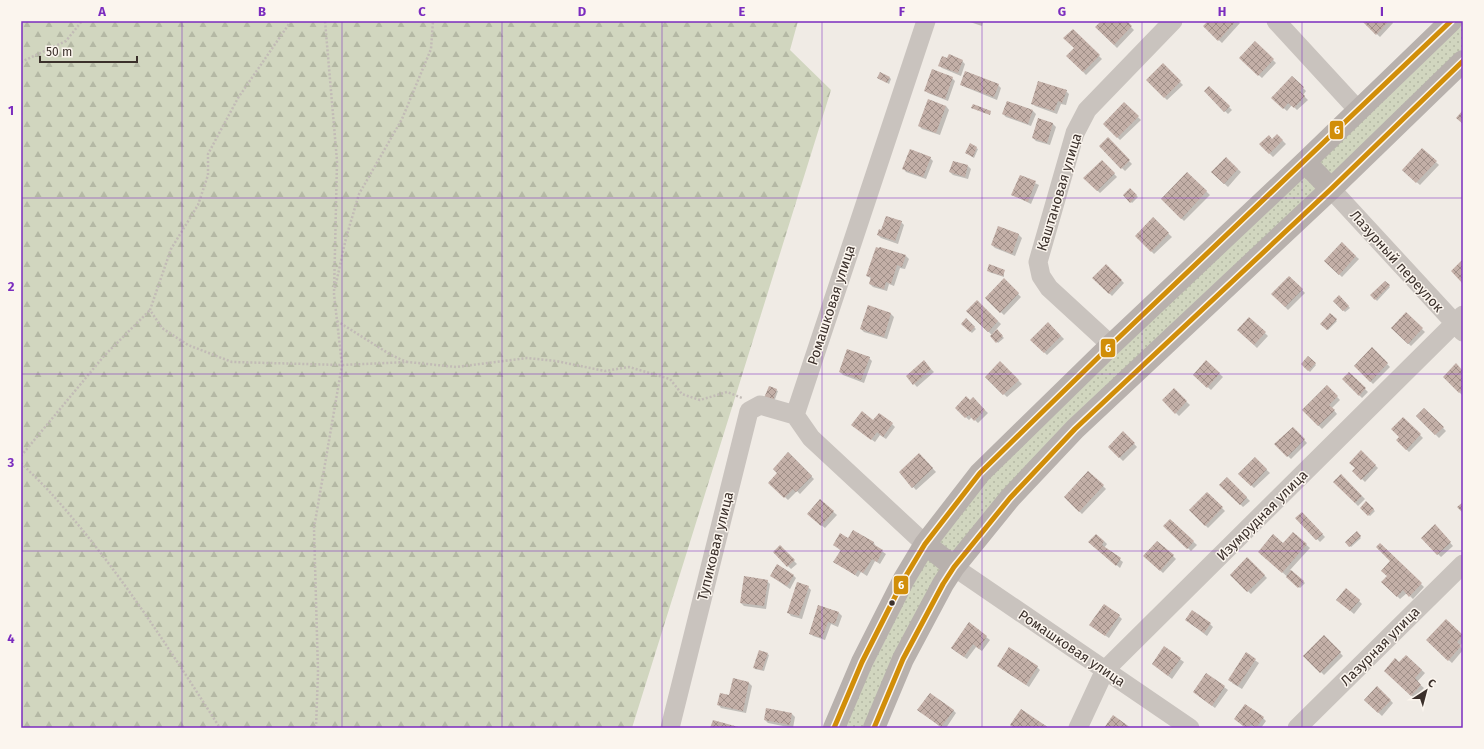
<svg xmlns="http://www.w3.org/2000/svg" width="1484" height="749" font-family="'Fira Sans',sans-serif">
	<defs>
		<pattern id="grass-dots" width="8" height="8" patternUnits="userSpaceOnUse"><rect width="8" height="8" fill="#d1d6bf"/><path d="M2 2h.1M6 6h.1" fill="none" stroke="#b4b8a4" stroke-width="1.8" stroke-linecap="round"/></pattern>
		<pattern id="forest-firs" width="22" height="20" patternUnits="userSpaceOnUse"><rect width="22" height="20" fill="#d1d6bf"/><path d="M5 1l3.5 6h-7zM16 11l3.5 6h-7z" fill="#b4b8a4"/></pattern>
		<pattern id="building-cross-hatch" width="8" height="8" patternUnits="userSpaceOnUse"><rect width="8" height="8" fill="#c3afa7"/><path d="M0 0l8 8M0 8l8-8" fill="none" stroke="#a08f88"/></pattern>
	</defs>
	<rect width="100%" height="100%" fill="#f0ebe5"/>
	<path fill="url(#grass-dots)" d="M1461 21H1463V54L1331 177 1320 167V156Z
		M1305 174 1319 188 954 556 937 542 998 464Z
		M926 558 943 564 867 728H841Z"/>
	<path fill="url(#forest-firs)" d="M21 21H798L790 50 831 90 632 728H21Z"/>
	<path fill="#0003" d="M967 21H983L982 26Z
		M1102 21H1125L1134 30 1117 48 1096 27Z
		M1209 21H1237L1240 23 1222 43 1204 26Z
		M1363 21H1392L1393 23 1380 37Z
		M1073 30 1102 59 1086 75 1068 56 1075 48Z
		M1255 42 1276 63 1262 78 1240 58Z
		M948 59 962 61 965 64 961 76 942 68 939 65Z
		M1163 65 1183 85 1167 100 1147 80Z
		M1292 77 1306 91 1303 95 1308 100 1297 110 1292 105 1287 111 1272 98Z
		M879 78H890L891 79 889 84Z
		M952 78 955 81 948 101 928 93 925 90Z
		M961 84 998 85 1001 88 997 100 965 87Z
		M1209 87 1232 110 1228 114 1205 91Z
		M1066 91 1069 94 1066 105 1061 104 1057 114 1035 106 1032 103Z
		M1124 104 1141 120 1120 140 1104 124Z
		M946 106 949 110 940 135 922 129 919 126Z
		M1033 111 1036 114 1031 126 1006 117 1003 114Z
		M1039 119 1053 124 1056 127 1050 145 1036 141 1033 138Z
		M1277 135 1286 144 1273 157 1260 144 1272 140Z
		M1108 139 1132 164 1125 171 1100 146Z
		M970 145 978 149 974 158 966 153Z
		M1422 149 1439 165 1420 185 1403 170Z
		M930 158 933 161 926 179 906 172 903 168Z
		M1226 158 1241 172 1228 187 1212 172Z
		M1102 161 1117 177 1100 193 1085 178Z
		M968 166 971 169 968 179 953 175 950 172Z
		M1187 173 1210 195 1184 221 1162 199Z
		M1020 176 1039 185 1031 204 1013 195Z
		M1130 190 1138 197 1132 203 1124 195Z
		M1153 219 1172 237 1154 254 1136 236Z
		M901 222 904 225 898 244 881 238 878 235 882 231Z
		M999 227 1019 235 1022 238 1015 256 995 248 992 245Z
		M1342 244 1359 259 1342 277 1325 261Z
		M906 256 909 259 905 269 900 268 894 286 889 284 887 291 873 287 870 284 872 279 867 276Z
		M1106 265 1124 283 1112 296 1094 278Z
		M1004 271V277L989 272Z
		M1289 277 1305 293 1288 310 1273 294Z
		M1004 280 1021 297 1004 315 986 298Z
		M1385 282 1390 287 1377 301 1372 295Z
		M1339 296 1350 308 1345 312 1335 301Z
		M977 301 1001 324 993 333 994 334 997 331 1004 338 998 343 992 335 967 311Z
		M891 314 894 317 887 339 864 332 861 329Z
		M1406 314 1425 332 1411 346 1392 328Z
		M1330 315 1337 321 1328 330 1322 324Z
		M1249 318 1268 336 1257 348 1238 330Z
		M966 320 976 329 972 333 962 324Z
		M1048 323 1064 339 1047 355 1032 340Z
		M1372 349 1390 367 1373 384 1355 366Z
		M1308 357 1316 365 1310 372 1302 364Z
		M869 358 872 361 864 383 843 375 840 372Z
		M924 362 934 372 917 387 907 376Z
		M1000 362 1022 384 1007 397 986 377Z
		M1207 362 1223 377 1211 390 1194 375Z
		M1463 372V394L1462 395 1444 377Z
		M1349 373 1368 392 1362 398 1343 379Z
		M1327 386 1340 400 1332 408 1337 414 1322 429 1303 410Z
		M769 387 778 391 774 402Z
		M1174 390 1190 405 1179 416 1163 400Z
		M973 399 988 413 978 423 972 417 969 420 956 408Z
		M1424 409 1446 431 1439 438 1417 416Z
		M1403 418 1423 438 1409 452 1397 440 1400 437Z
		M874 422 892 424 895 427 886 439 880 435 875 442 856 428Z
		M1293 428 1307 443 1291 459 1276 444Z
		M1124 433 1137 447 1123 461 1109 447Z
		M1361 452 1378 468 1365 482 1354 471 1356 469Z
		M788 454 814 479 800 494 797 491 788 500 770 483 779 473Z
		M919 454 936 472 916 490 900 472Z
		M1255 459 1270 473 1254 488 1240 474Z
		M1089 472 1106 489 1082 514 1065 497Z
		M1341 475 1365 499 1358 506 1335 482Z
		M1227 478 1250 501 1243 507 1221 485Z
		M1207 493 1225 511 1208 528 1190 510Z
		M820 500 837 515 825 528 811 517Z
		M1366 503 1375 511 1370 516 1361 508Z
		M1302 513 1325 537 1320 542 1297 518Z
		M1170 520 1197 545 1191 551 1164 526Z
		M1435 526 1453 546 1441 557 1422 538Z
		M853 531 874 543 876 547 886 554 880 564 875 561 867 576 861 572 858 577 835 562 841 551 834 545 848 539Z
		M1293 533 1310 548 1290 570 1305 583 1300 588 1262 554 1283 544Z
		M1356 533 1361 538 1351 547 1346 542Z
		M1104 541 1107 544 1104 548 1123 562 1120 568 1093 545Z
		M1380 544 1424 587 1413 599 1407 593 1400 599 1383 582 1388 576 1392 561Z
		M780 547 797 564 791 569 774 552Z
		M1173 556 1176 559 1163 573 1148 559Z
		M1247 558 1267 578 1251 594 1231 575Z
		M793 575 796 578 790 589 771 576Z
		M767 581 770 584 766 609 744 606 741 603Z
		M808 587 811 590 802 619 791 616 788 612Z
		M1359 601 1362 604 1354 614 1341 603Z
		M838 612 842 616 838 627 831 624 825 640 813 636 810 633Z
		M1119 616 1122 619 1109 638 1094 628Z
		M1186 620 1210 624 1213 627 1207 636Z
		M1446 620 1463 636V642L1460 646 1463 650 1452 663 1427 640Z
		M969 624 990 640 982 651 976 647 967 659 955 651Z
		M1324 636 1343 656 1324 675 1305 656Z
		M1164 648 1184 662 1172 679 1153 664Z
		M767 654 769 655 764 671 755 669 754 667Z
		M1246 654 1259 663 1242 689 1232 683Z
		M1406 656 1425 673 1417 682 1424 688 1414 698 1385 671 1399 663Z
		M1037 667 1040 670 1029 687 1002 669Z
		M1207 674 1228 690 1215 708 1194 692Z
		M734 679 749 683 752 686 746 713 721 708 718 704 730 696Z
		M1377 687 1393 703 1382 716 1365 700Z
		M767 709 792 714 795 717 793 728 768 723 765 720Z
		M919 710H953L956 713 946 728H942Z
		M1263 718 1266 721 1261 728 1254 726 1246 728 1235 719Z"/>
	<path fill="url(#building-cross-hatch)" d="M1101 21H1127L1132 26 1114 45 1095 27Z
		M1208 21H1236L1218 41 1203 26Z
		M1362 21H1389L1376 35Z
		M1073 29 1100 55 1083 72 1066 56 1074 48 1063 38Z
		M1255 41 1274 59 1258 76 1239 58Z
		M949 54 963 60 958 73 938 66 942 56 947 58Z
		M1163 63 1181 81 1164 98 1146 80Z
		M932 69 953 77 945 99 924 91Z
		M965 71 999 84 994 97 960 85Z
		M880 72 890 77 887 83 877 78Z
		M1292 76 1304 87 1300 91 1305 96 1294 108 1288 103 1283 109 1271 98Z
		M1038 81 1067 90 1062 103 1058 101 1054 111 1031 104Z
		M1209 86 1230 106 1224 112 1204 91Z
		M928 99 946 106 936 133 918 126Z
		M1007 101 1033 110 1028 124 1002 114Z
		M1124 102 1139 116 1117 138 1103 124Z
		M973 104 991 111 990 115 971 108Z
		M1463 110V124L1456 118Z
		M1038 118 1053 123 1047 143 1032 138Z
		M1277 134 1283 140 1269 154 1259 144 1269 135 1272 139Z
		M1108 137 1130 160 1121 169 1099 146Z
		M970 143 977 147 973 157 965 153Z
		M1422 148 1437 161 1416 183 1402 170Z
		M910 149 931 157 923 177 902 169Z
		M1226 157 1238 169 1224 184 1211 172Z
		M1102 160 1115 173 1097 191 1083 178Z
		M953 161 968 165 965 177 949 172Z
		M1187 172 1207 191 1181 219 1161 199Z
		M1020 175 1036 181 1028 202 1011 195Z
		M1130 188 1137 195 1130 203 1123 195Z
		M886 216 902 221 895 241 877 235 879 229 881 230Z
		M1153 217 1169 233 1151 252 1135 236Z
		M998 226 1019 234 1012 254 991 245Z
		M1342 242 1356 256 1339 275 1324 261Z
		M876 247 879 248 880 247 906 255 902 267 897 265 891 284 886 282 884 289 869 284 871 277 866 276Z
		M1463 259V284L1451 271Z
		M989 264 1005 270 1003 276 987 271Z
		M1106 264 1122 280 1109 294 1092 278Z
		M1289 276 1303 289 1285 307 1271 294Z
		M1004 278 1019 293 1000 313 985 298Z
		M1385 281 1390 285 1375 300 1370 295Z
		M1339 295 1349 306 1343 311 1333 301Z
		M977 300 998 321 988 332 966 311Z
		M868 305 891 313 884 337 860 329Z
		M1406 312 1423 328 1408 344 1391 328Z
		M1330 313 1337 319 1327 330 1320 324Z
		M1249 317 1266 332 1254 345 1237 330Z
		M966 318 975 327 970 332 961 324Z
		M1048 322 1061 336 1044 353 1030 340Z
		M997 329 1003 336 996 343 990 336Z
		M1372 347 1388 363 1370 382 1354 366Z
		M847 349 870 357 861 380 839 372Z
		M1308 356 1316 363 1308 371 1301 364Z
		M924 360 931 369 913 385 906 376Z
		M1206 360 1220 373 1207 388 1193 375Z
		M1000 361 1019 380 1003 395 985 377Z
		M1456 363 1463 371V388L1459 393 1443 377Z
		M1349 372 1366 388 1359 396 1342 379Z
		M1327 385 1338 396 1329 405 1335 410 1318 426 1302 410Z
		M769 386 777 389 773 401 764 398Z
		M1174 388 1187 401 1175 414 1162 400Z
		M966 396 970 400 973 397 985 410 974 421 969 415 965 418 955 408Z
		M1424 408 1444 427 1435 435 1416 416Z
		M862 411 873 420 879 413 893 423 883 437 877 432 871 440 851 425Z
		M1403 417 1421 434 1406 450 1396 440 1399 437 1391 429Z
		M1293 427 1305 439 1287 457 1274 444Z
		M1123 431 1135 443 1119 458 1108 447Z
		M1361 450 1376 465 1361 480 1352 471 1355 468 1349 463Z
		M788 452 812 476 796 492 793 489 784 498 768 483 777 473 773 469Z
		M919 453 933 468 912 488 899 472Z
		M1255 457 1267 469 1251 486 1238 474Z
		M1088 471 1104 485 1079 512 1064 497Z
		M1341 474 1362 496 1355 503 1333 482Z
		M1227 477 1247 497 1240 505 1219 485Z
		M1207 492 1223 507 1205 526 1189 510Z
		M820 499 834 511 821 526 807 514Z
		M1366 501 1374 509 1368 516 1360 508Z
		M1463 502V513L1457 507Z
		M1302 512 1323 534 1316 540 1295 518Z
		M1170 519 1194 541 1187 549 1163 526Z
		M1435 524 1451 542 1437 555 1421 538Z
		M853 530 874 542 873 544 883 550 877 562 872 559 863 573 858 570 855 575 833 562 841 550 833 545 840 533 848 538Z
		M1357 531 1361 536 1349 547 1345 542Z
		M1293 532 1307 544 1282 573 1258 552 1273 534 1283 543Z
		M1096 534 1104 541 1102 545 1121 558 1116 566 1088 542Z
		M1157 541 1174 555 1160 571 1143 556Z
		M1380 543 1422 583 1409 597 1403 590 1397 597 1381 582 1387 576 1381 571 1390 561 1376 547Z
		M780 545 795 560 787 567 773 552Z
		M1247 557 1265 575 1247 592 1230 575Z
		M777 564 794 575 787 586 770 576Z
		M1291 570 1304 581 1298 588 1286 577Z
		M744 576 768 580 764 606 740 603Z
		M797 582 809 586 799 616 787 613Z
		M1346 588 1360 600 1350 611 1336 600Z
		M1104 604 1120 615 1105 636 1089 625Z
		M818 605 839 612 835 624 828 622 822 638 809 634Z
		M1192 610 1211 623 1204 633 1185 620Z
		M1446 619 1463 635 1457 642 1461 646 1448 661 1426 640Z
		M969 622 987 636 979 649 973 644 964 657 951 648Z
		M1324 635 1341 652 1320 673 1303 656Z
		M1164 646 1181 658 1168 676 1152 664Z
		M1009 647 1038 666 1026 685 997 666Z
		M759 650 768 653 762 670 753 668Z
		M1246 652 1256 659 1238 686 1228 680Z
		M1406 655 1422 670 1415 678 1421 685 1411 696 1384 671 1395 658 1399 662Z
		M1206 673 1225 686 1212 706 1193 692Z
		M733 678 749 682 743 711 717 705 720 693 729 695Z
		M1377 686 1391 700 1378 713 1364 700Z
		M930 693 954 710 941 727 917 710Z
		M1245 704 1264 717 1256 728 1251 724 1248 728H1246L1234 719Z
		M766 708 792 713 790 725 764 720Z
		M1021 709 1049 728H1014L1010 725Z
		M1113 715 1131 728H1104Z
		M713 720 742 728H710Z"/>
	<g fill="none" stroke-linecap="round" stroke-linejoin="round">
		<path stroke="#c2bbb6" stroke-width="2.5" stroke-dasharray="2 2" stroke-linecap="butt" d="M291 21 238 98 208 154V175L198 205 171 249 150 310 162 328 188 345 232 362 342 365 408 362 456 367 527 358 556 361 605 371 629 367 670 379 682 394 700 400 727 392 742 398
			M21 62 66 41 82 21
			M335 288 346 238 359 194 402 119 431 49 433 21
			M337 321 391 355 407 362
			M21 456 104 356 150 310
			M21 463C33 475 46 487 57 500 119 570 170 650 220 728
			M316 728 318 672 314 528 342 365 334 294 337 161 325 21"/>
		<path stroke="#c9c3be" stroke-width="19" d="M1276 21 1358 110
			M1331 189 1463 332
			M1111 345 1049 288 1041 276 1038 262 1075 133 1087 110 1173 21
			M795 415 926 21
			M795 415 811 438 925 544
			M954 567 1190 728
			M670 728 749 411 760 405 795 415
			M1078 728 1105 670 1463 315
			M1297 728 1463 564"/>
		<path stroke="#b8b1ad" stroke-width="22" d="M1305 162 1331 189
			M925 544 954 567
			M834 728 862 662 904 579 925 544 980 473 1111 345 1305 162 1451 21
			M874 728 903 659 943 584 954 567 1010 498 1075 429 1331 189 1463 61"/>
		<g stroke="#fbf5ee" stroke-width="8">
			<path id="bus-1" d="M834 728 862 662 904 579 925 544 980 473 1111 345 1451 21
				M874 728 903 659 943 584 954 567 1010 498 1075 429 1331 189 1463 61"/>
		</g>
		<use href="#bus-1" stroke="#d18e09" stroke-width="5"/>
	</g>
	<path fill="none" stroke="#7b2cbf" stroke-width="1" stroke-opacity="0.55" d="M182 21V728M342 21V728M502 21V728M662 21V728M822 21V728M982 21V728M1142 21V728M1302 21V728M21 198H1463M21 374H1463M21 551H1463"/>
	<circle fill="#3b302b" stroke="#fbf5ee" stroke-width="1.5" cx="892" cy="603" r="3.5"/>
	<g text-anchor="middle" stroke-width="3" stroke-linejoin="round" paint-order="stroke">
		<g font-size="14" fill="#3b302b" stroke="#fbf5ee">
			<text transform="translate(1059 192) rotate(-73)" y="5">Каштановая улица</text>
			<text transform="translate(1397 261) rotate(48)" y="5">Лазурный переулок</text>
			<text transform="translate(831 305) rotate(-72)" y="5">Ромашковая улица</text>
			<text transform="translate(1262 515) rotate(-45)" y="5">Изумрудная улица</text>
			<text transform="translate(715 546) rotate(-76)" y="5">Тупиковая улица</text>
			<text transform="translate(1380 646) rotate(-45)" y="5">Лазурная улица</text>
			<text transform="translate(1072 648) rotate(34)" y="5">Ромашковая улица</text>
		</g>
	</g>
	<g stroke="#fbf5ee" stroke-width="1.5">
		<rect x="1329" y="120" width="15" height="20" rx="4" fill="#d18e09"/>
		<rect x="1100" y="338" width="16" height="20" rx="4" fill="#d18e09"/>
		<rect x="893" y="575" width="16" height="20" rx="4" fill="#d18e09"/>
	</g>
	<g font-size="11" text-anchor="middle" font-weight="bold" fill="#fff">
		<text x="1337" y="134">6</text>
		<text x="1108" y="352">6</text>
		<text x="901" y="589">6</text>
	</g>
	<rect width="1484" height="749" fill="none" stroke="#fbf5ee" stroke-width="44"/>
	<g transform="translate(1426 691) rotate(36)" stroke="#fbf5ee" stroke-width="3" paint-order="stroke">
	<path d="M0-3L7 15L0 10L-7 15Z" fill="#3b302b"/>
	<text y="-6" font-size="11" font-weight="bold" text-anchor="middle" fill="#3b302b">С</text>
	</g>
	<path d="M40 56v6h97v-6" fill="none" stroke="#3b302b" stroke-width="2"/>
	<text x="46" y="56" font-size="12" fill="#3b302b" stroke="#fbf5ee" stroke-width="3" paint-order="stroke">50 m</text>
	<rect x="22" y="22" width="1440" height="705" fill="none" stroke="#7b2cbf" stroke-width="1.5"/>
	<g font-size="13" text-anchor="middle" font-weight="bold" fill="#7b2cbf">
		<text x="102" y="16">A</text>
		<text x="262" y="16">B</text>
		<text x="422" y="16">C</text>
		<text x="582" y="16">D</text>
		<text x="742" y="16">E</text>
		<text x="902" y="16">F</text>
		<text x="1062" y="16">G</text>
		<text x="1222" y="16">H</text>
		<text x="1382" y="16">I</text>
		<text x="11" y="115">1</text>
		<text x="11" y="291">2</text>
		<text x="11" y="467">3</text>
		<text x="11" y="643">4</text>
	</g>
</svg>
